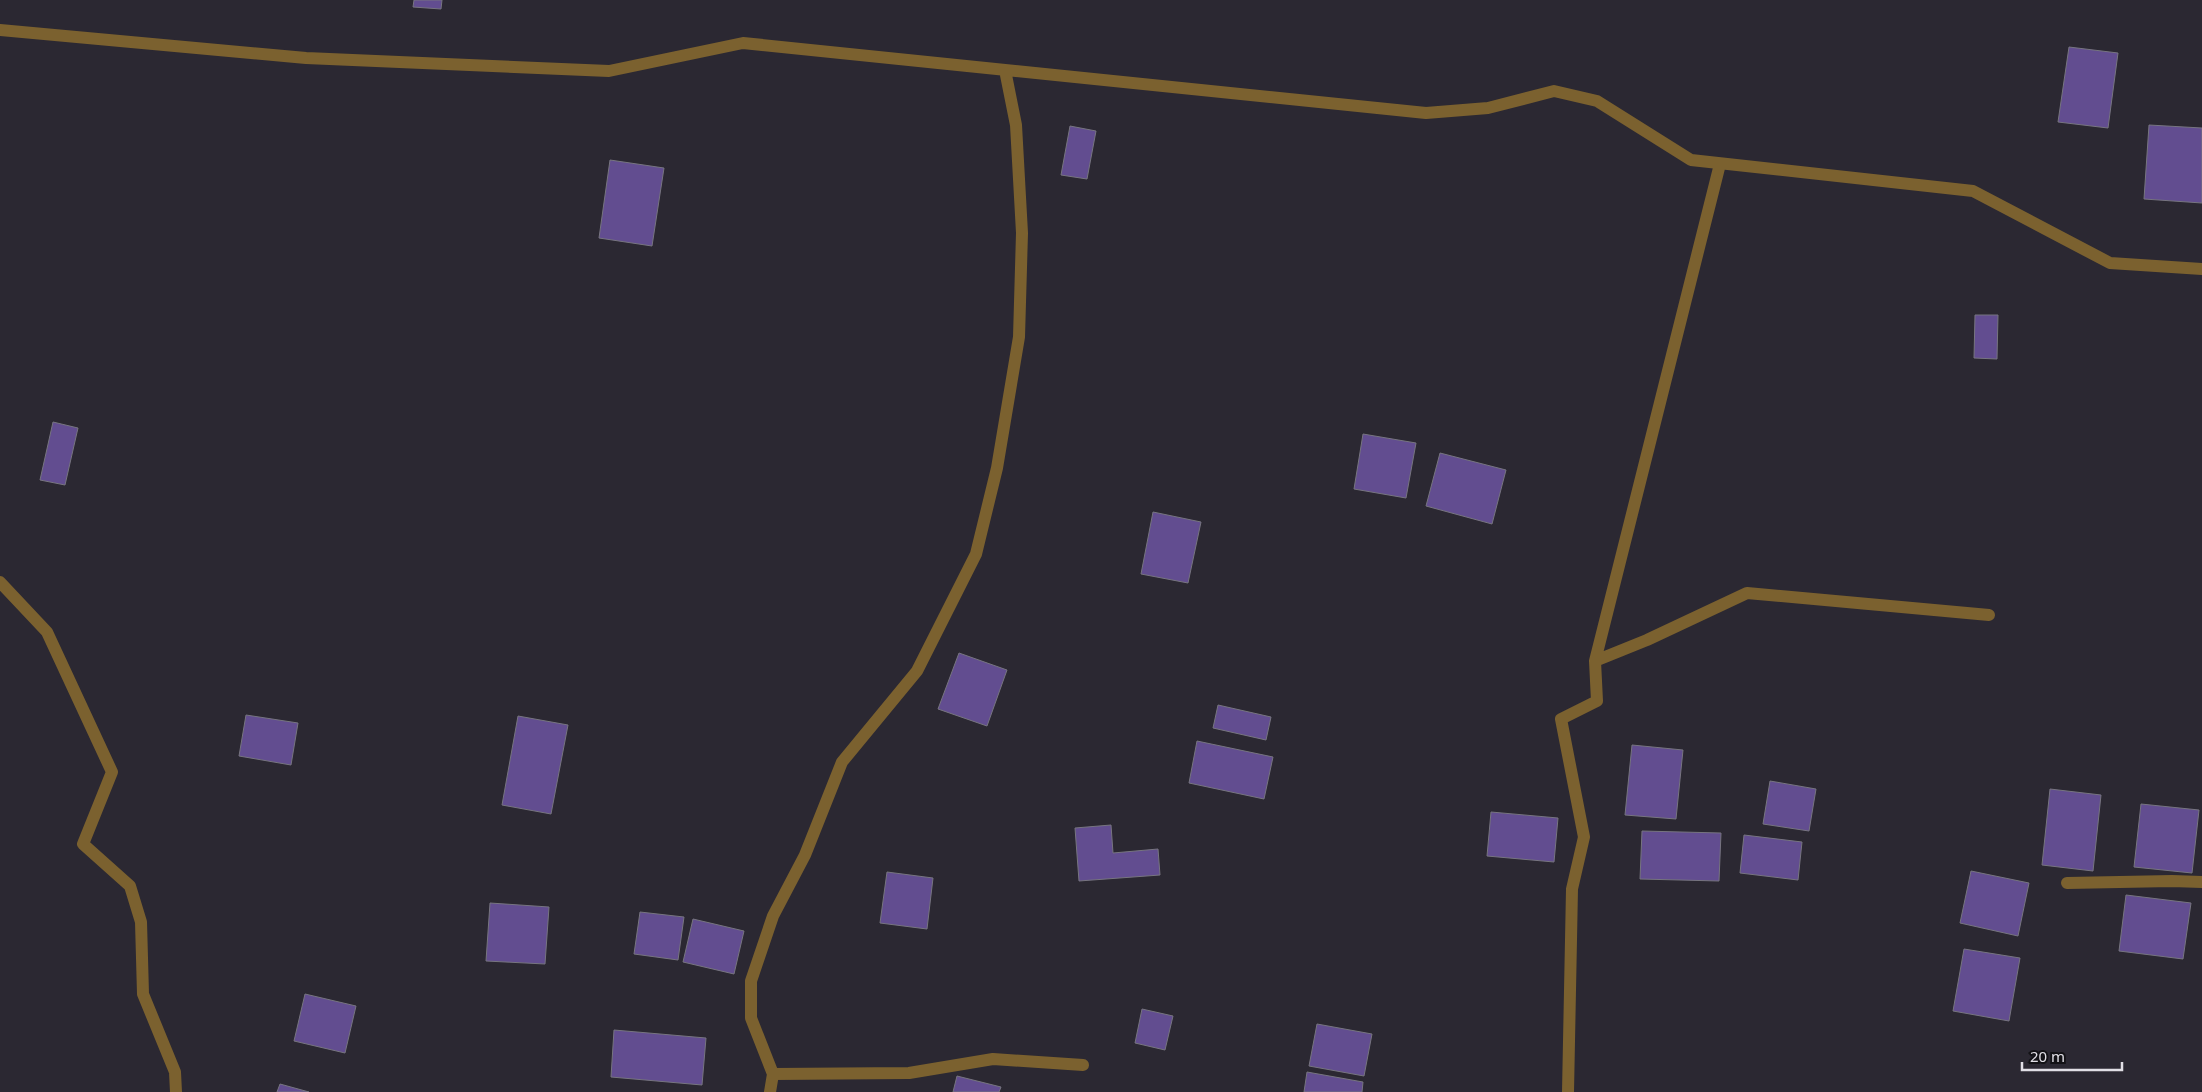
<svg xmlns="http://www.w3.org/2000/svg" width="2202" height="1092" font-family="'Noto Sans',sans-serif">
	<rect width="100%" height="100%" fill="#2b2832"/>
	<path fill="#624d90" stroke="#777580" d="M414 0H442L441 9 413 7Z
		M2069 47 2118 53 2108 128 2058 122Z
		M2149 125 2202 128V203L2144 199Z
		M1070 126 1096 131 1087 179 1061 175Z
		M610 160 664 168 652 246 599 238Z
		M1975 315H1998L1997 359 1974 358Z
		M53 422 78 428 65 485 40 480Z
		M1363 434 1416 443 1406 498 1354 489Z
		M1440 453 1506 470 1492 524 1426 506Z
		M1153 512 1201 522 1188 583 1141 574Z
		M959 653 1007 670 987 726 938 709Z
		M1218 705 1271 717 1266 740 1213 728Z
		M246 715 298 723 291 765 239 756Z
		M518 716 568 725 551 814 502 805Z
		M1197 741 1273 757 1264 799 1189 783Z
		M1632 745 1683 750 1676 819 1625 815Z
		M1770 781 1816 789 1809 831 1763 824Z
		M2050 789 2101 795 2093 871 2042 865Z
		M2141 804 2199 810 2192 873 2134 867Z
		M1491 812 1558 818 1554 862 1487 856Z
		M1111 825 1113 853 1158 849 1160 875 1079 881 1075 828Z
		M1642 831 1721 833 1719 881 1640 879Z
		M1744 835 1802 842 1798 880 1740 873Z
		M1971 871 2029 883 2018 936 1960 923Z
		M887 872 933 878 927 929 880 923Z
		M2126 895 2191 903 2183 959 2119 951Z
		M490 903 549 907 545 964 486 961Z
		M640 912 684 917 678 960 634 954Z
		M693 919 744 931 734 974 683 962Z
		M1964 949 2020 958 2009 1021 1953 1011Z
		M305 994 356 1006 345 1053 294 1041Z
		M1142 1009 1173 1016 1165 1050 1135 1043Z
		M1317 1024 1372 1034 1364 1076 1309 1066Z
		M614 1030 706 1038 702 1085 611 1077Z
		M1307 1072 1363 1082 1362 1092H1304Z
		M957 1076 1001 1087 999 1092H953Z
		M280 1084 309 1092H277Z"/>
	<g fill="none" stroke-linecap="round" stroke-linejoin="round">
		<path stroke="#7b612f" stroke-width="12" d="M0 30 306 58 609 71 743 43 1426 113 1488 108 1554 91 1597 101 1691 160 1973 191 2110 263 2202 269
			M0 582 47 632 112 772 83 844 130 886 141 922 143 994 175 1072 176 1092
			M1595 661 1720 164
			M2067 883 2172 881 2202 882
			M773 1074 751 1018V981L773 916 805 855 842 762 917 671 976 554 997 468 1019 337 1022 233 1016 125 1005 70
			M770 1092 773 1074 909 1073 993 1059 1083 1065
			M1568 1092 1572 889 1584 837 1561 719 1597 701 1595 661 1647 640 1747 593 1989 615"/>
	</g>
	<path d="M2022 1062v8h100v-8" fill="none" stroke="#e1dfe6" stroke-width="2.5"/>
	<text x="2030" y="1062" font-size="15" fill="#e1dfe6" stroke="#131216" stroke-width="4" paint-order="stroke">20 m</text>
</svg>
